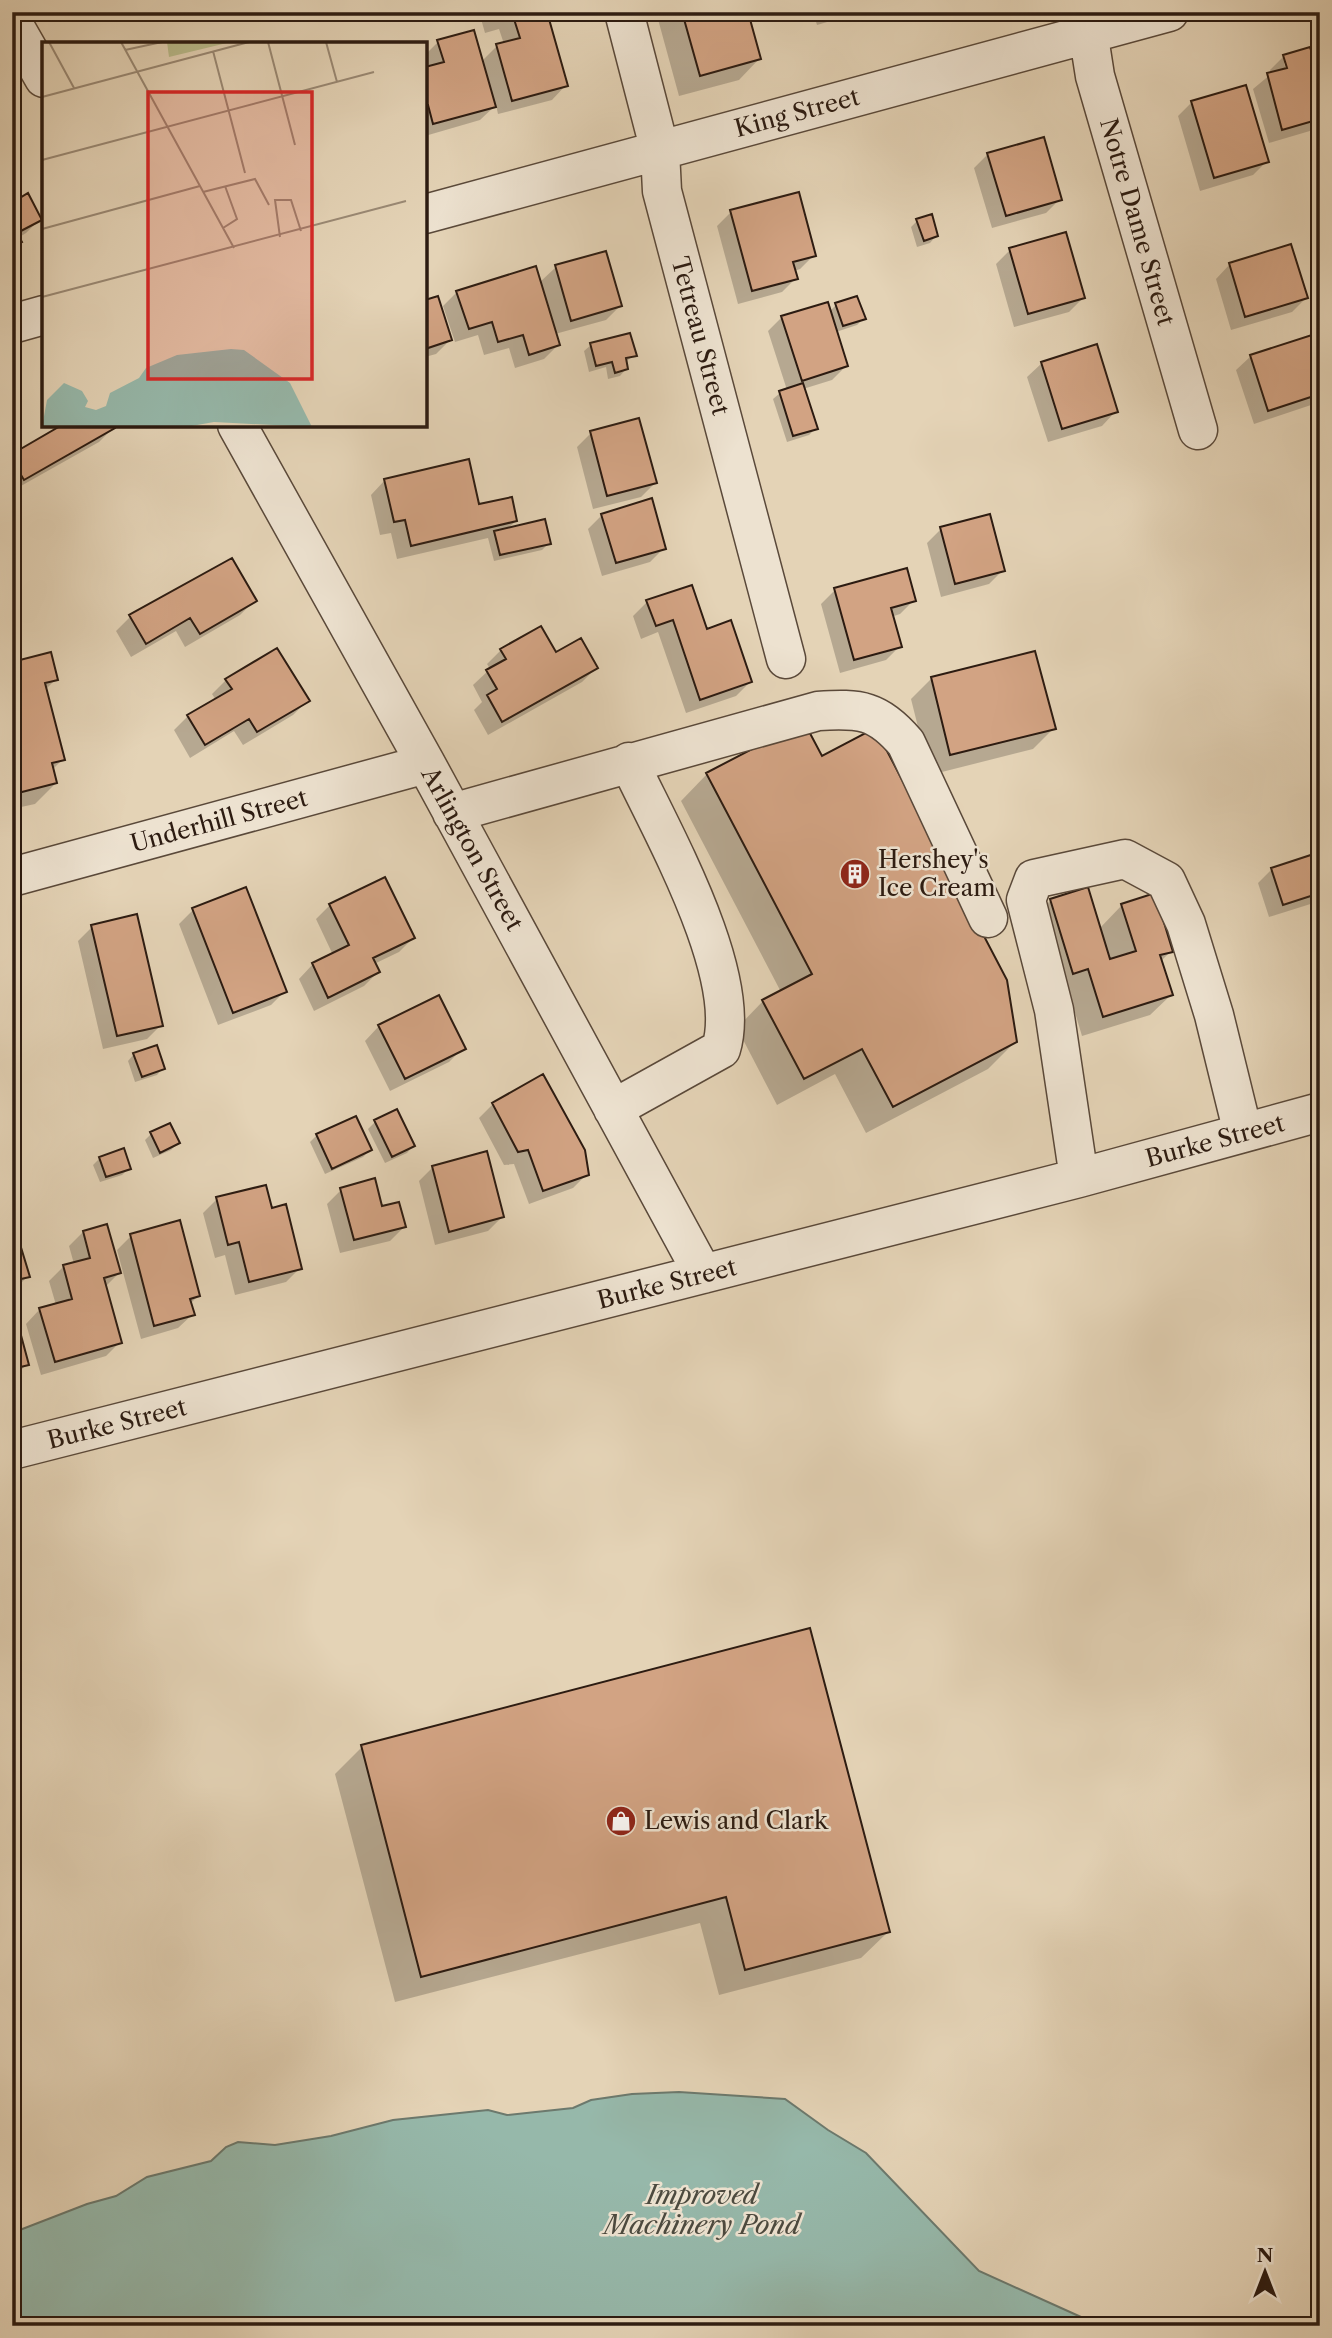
<svg xmlns="http://www.w3.org/2000/svg" width="1332" height="2338" font-family="'Libre Caslon Text',serif">
	<rect width="100%" height="100%" fill="#e4d3b6"/>
	<filter id="stains"><feTurbulence type="fractalNoise" baseFrequency=".00286" numOctaves="4"/><feColorMatrix values="0 0 0 0 .2 0 0 0 0 .09 0 0 0 0 .02 0 0 0 .5 -.17"/></filter>
	<radialGradient id="worn" r=".72"><stop offset=".6" stop-color="#630" stop-opacity="0"/><stop offset="1" stop-color="#630" stop-opacity=".3"/></radialGradient>
	<path fill="#96b8aa" stroke="#6c796d" stroke-width="2" d="M679 2092 785 2099 828 2130 866 2153 979 2271 1101 2326H12V2233L87 2204 116 2196 147 2177 211 2161 226 2147 238 2142 275 2145 331 2136 393 2120 488 2110 507 2115 573 2108 591 2100 632 2094Z"/>
	<path fill="#0003" fill-rule="evenodd" d="M479 12H545L566 85 552 100 498 114 496 105 480 120 425 136V68H428L425 55 438 42 481 62 497 46 504 44 499 29 485 33Z
		M656 12H746L759 59 739 80 679 96Z
		M813 12H861L817 25Z
		M1284 56 1313 62 1320 60V128L1269 143 1253 89 1271 74 1270 70ZM1284 63H1287L1288 77Z
		M1192 102 1267 161 1253 175 1200 191 1178 116Z
		M988 154 1060 199 1046 213 992 228 974 168Z
		M12 192 17 201 40 219 26 233 18 238 20 242 12 249Z
		M731 212 814 255 800 269 794 271 796 278 782 292 738 304 717 226Z
		M917 221 936 236 930 243 917 247 911 227Z
		M1010 250 1083 298 1069 312 1014 327 996 264Z
		M1230 264 1306 298 1292 312 1231 330 1216 279Z
		M556 267 620 306 606 320 555 334 558 345 544 359 515 368 509 348 484 355 478 335 455 342 443 306 457 292 539 283Z
		M425 302 450 340 436 354 425 357Z
		M836 305 864 318 857 325 836 332 846 366 832 380 803 389 816 428 809 435 787 442 773 399 780 393 787 390 768 331 782 317 829 312Z
		M591 345 635 355 625 362 626 369 620 376 608 379 606 367 589 372 584 351Z
		M1320 354V400L1317 403 1254 424 1236 370 1251 356Z
		M1042 363 1116 411 1102 426 1048 442 1027 377Z
		M113 428 99 442 12 491V456Z
		M591 433 655 483 641 497 593 509 577 447Z
		M385 480 516 521 506 530 549 543 542 550 494 561 488 538 397 559 391 533 380 535 371 495Z
		M602 515 664 548 650 562 602 576 588 529Z
		M941 529 1003 570 989 584 941 597 927 543Z
		M835 590 914 600 900 614 891 617 900 646 886 660 840 673 821 604Z
		M254 601 240 615 185 647 176 631 131 657 116 631 130 617Z
		M647 602 706 631 750 682 736 696 686 713 658 632 641 639 633 616Z
		M501 650 555 655 596 668 582 682 488 735 474 710 482 702 473 685 490 669 487 664Z
		M12 663 56 679 45 690 63 759 52 770 56 783 35 804 12 809Z
		M932 678 1054 728 1033 749 930 775 911 699Z
		M226 680 307 701 293 715 243 745 234 731 190 758 174 730 188 716 216 700 212 694Z
		M821 759 1015 1042 988 1069 866 1133 835 1074 777 1105 737 1028 763 1001 781 992 681 801 707 774Z
		M1320 854V901L1269 917 1258 883 1272 869Z
		M1051 900 1099 929 1122 905 1171 951 1160 962 1171 995 1150 1015 1082 1036 1068 989 1030 921Z
		M330 905 413 938 399 952 374 964 378 972 364 986 314 1011 299 979 313 964 333 955 316 919Z
		M193 910 285 991 271 1005 218 1025 179 924Z
		M92 927 161 1025 147 1039 103 1049 78 941Z
		M379 1026 463 1048 449 1062 390 1091 365 1041Z
		M134 1054 163 1068 157 1075 135 1082 128 1061Z
		M493 1104 587 1174 573 1188 529 1204 514 1164 504 1165 479 1118Z
		M396 1112 413 1146 407 1153 385 1163 368 1129 375 1122Z
		M151 1134 178 1143 171 1150 153 1158 145 1140Z
		M317 1135 370 1150 363 1157 325 1174 310 1142Z
		M100 1158 129 1168 122 1175 100 1182 93 1165Z
		M433 1167 502 1217 488 1231 435 1245 419 1181Z
		M341 1190 381 1208 404 1227 390 1241 340 1253 327 1204Z
		M217 1199 271 1210 300 1268 286 1282 235 1295 225 1255 215 1258 203 1213Z
		M83 1232 119 1273 105 1287 120 1342 106 1356 41 1375 26 1324 40 1309 56 1305 49 1281 63 1267 74 1264 69 1246Z
		M12 1234 28 1276 21 1283 12 1285Z
		M131 1236 198 1296 190 1304 193 1314 178 1328 141 1339 117 1250Z
		M12 1309 27 1364 12 1379Z
		M362 1747 888 1932 861 1958 719 1995 700 1923 395 2002 335 1774Z"/>
	<path fill="#d2a383" stroke="#2c1b11" stroke-width="2" d="M496 12H547L568 86 512 101 496 44 520 38 513 16 498 20Z
		M682 12H748L761 59 700 76Z
		M474 30 496 107 433 124 428 105H425V67L444 62 437 40Z
		M1310 47 1314 60 1320 59V119L1282 130 1267 73 1287 68 1283 55Z
		M1246 85 1269 162 1214 178 1191 101Z
		M1044 137 1062 200 1006 216 987 153Z
		M12 188 18 199 28 193 42 220 17 233 22 242 12 247Z
		M799 192 816 256 793 262 798 279 752 291 730 210Z
		M932 214 938 236 924 241 916 219Z
		M1066 232 1085 298 1028 314 1009 248Z
		M1291 244 1308 298 1245 317 1229 263Z
		M606 251 622 306 571 321 555 265Z
		M536 266 560 345 529 355 523 335 498 342 492 322 469 329 456 291Z
		M438 296 452 340 425 349V300Z
		M857 296 866 319 843 326 835 303Z
		M828 302 848 366 802 381 781 316Z
		M630 333 637 356 626 358 628 369 615 373 612 362 596 366 590 343Z
		M1315 334 1320 348V394L1268 411 1250 355Z
		M1097 344 1118 412 1062 429 1041 362Z
		M803 383 818 429 793 436 779 391Z
		M639 418 657 483 607 496 590 431Z
		M62 425H114L115 428 24 480 12 460V454Z
		M469 459 479 504 512 497 517 521 411 546 405 520 394 522 384 479Z
		M652 498 666 549 616 563 601 514Z
		M990 514 1005 571 955 584 940 527Z
		M545 519 551 544 500 555 494 531Z
		M232 558 257 601 200 634 190 618 146 644 129 615Z
		M907 568 916 601 891 608 902 647 854 660 834 588Z
		M692 585 707 629 731 620 752 682 700 700 673 620 656 626 646 600Z
		M541 626 556 652 581 638 598 668 502 722 487 695 497 689 486 670 506 659 500 649Z
		M277 648 310 701 257 732 249 719 205 745 187 715 232 689 225 679Z
		M1035 651 1056 729 950 755 931 677Z
		M51 652 58 680 45 683 65 760 52 763 57 783 18 793 15 781 12 782V662Z
		M804 722 822 756 875 728 1007 980 1017 1042 893 1107 862 1049 804 1079 762 1000 812 974 706 773Z
		M1320 852V893L1283 905 1271 868Z
		M385 877 415 938 373 958 380 972 328 998 312 963 349 945 329 904Z
		M246 887 287 992 233 1013 192 908Z
		M1088 887 1110 959 1136 951 1121 904 1155 893 1173 952 1160 955 1173 995 1103 1017 1088 969 1073 974 1050 899Z
		M137 914 163 1026 117 1036 91 925Z
		M439 995 466 1049 405 1079 378 1025Z
		M157 1045 165 1069 142 1077 133 1053Z
		M543 1074 585 1150 589 1175 543 1191 528 1150 518 1152 492 1103Z
		M397 1109 415 1146 392 1157 374 1120Z
		M356 1116 372 1150 332 1169 316 1134Z
		M170 1123 180 1143 160 1153 150 1132Z
		M124 1148 131 1169 106 1177 99 1157Z
		M487 1151 504 1217 449 1232 432 1166Z
		M375 1178 382 1206 399 1202 406 1227 354 1240 340 1188Z
		M266 1185 272 1208 286 1204 302 1269 249 1282 239 1242 228 1245 216 1197Z
		M180 1220 200 1296 190 1299 195 1315 154 1326 130 1234Z
		M107 1224 121 1273 104 1278 122 1343 55 1362 39 1308 72 1299 63 1265 90 1258 83 1231Z
		M16 1231 30 1277 12 1281V1232Z
		M12 1302 29 1365 12 1369Z
		M810 1628 890 1932 745 1970 726 1897 421 1977 361 1745Z"/>
	<g fill="none" stroke-linecap="round" stroke-linejoin="round">
		<g stroke="#5a493a" stroke-width="41">
			<path id="minor" d="M624 12 660 151 662 191 786 659
				M1085 12 1095 76 1198 430
				M12 22 44 78
				M425 214 1169 12
				M12 324 44 315
				M237 425 426 764 703 1274
				M452 813 818 711C860 708 878 710 906 743L988 918
				M12 877 426 764
				M613 1109 721 1049C744 975 662 832 629 762
				M1079 1178 1054 1010 1026 900 1034 879 1125 859 1166 881 1186 924 1214 1015 1243 1133
				M12 1450 1079 1178 1320 1112"/>
		</g>
		<use href="#minor" stroke="#ede2d0" stroke-width="38"/>
	</g>
	<defs>
		<g id="building-disc" transform="scale(1.575)"><circle r="9.5" fill="#8f2418" stroke="#ede2d0"/><path d="M-4-6H4V6H1V3H-1V6H-4ZM-2.5-4.3h1.7v1.8h-1.7ZM.8-4.3h1.7v1.8H.8ZM-2.5-1h1.7V.8h-1.7ZM.8-1h1.7V.8H.8Z" fill="#fff"/></g>
		<g id="shop-disc" transform="scale(1.575)"><circle r="9.5" fill="#8f2418" stroke="#ede2d0"/><path d="M-5-2.5h2.3a2.7 3.5 0 0 1 5.4 0H5L5.5 6h-11ZM-1.5-2.5h3a1.5 2.3 0 0 0-3 0Z" fill="#fff"/></g>
	</defs>
	<g fill-rule="evenodd">
		<use href="#building-disc" x="855" y="874"/>
		<use href="#shop-disc" x="621" y="1821"/>
	</g>
	<g text-anchor="middle" stroke-width="5" stroke-linejoin="round" paint-order="stroke">
		<g font-size="24" fill="#2c1b11" stroke="#ede2d0">
			<text transform="translate(797 113) rotate(-15)" y="8">King Street</text>
			<text transform="translate(1137 222) rotate(74)" y="8">Notre Dame Street</text>
			<text transform="translate(700 336) rotate(75)" y="8">Tetreau Street</text>
			<text transform="translate(219 821) rotate(-15)" y="8">Underhill Street</text>
			<text transform="translate(472 849) rotate(61)" y="8">Arlington Street</text>
			<text transform="translate(1215 1141) rotate(-15)" y="8">Burke Street</text>
			<text transform="translate(667 1284) rotate(-14)" y="8">Burke Street</text>
			<text transform="translate(117 1424) rotate(-14)" y="8">Burke Street</text>
		</g>
		<g font-size="24" fill="#2c1b11" stroke="#ede2d0" text-anchor="start">
			<text x="878" y="868">Hershey's<tspan x="878" dy="28">Ice Cream</tspan></text>
			<text x="644" y="1829">Lewis and Clark</text>
		</g>
		<g font-size="26" font-style="italic" fill="#4c4a3f" stroke="#ede2d0">
			<text x="702" y="2204">Improved<tspan x="702" dy="30">Machinery Pond</tspan></text>
		</g>
	</g>
	<g transform="translate(42 42)">
		<rect width="385" height="385" fill="#e4d3b6"/>
		<path d="M125 0H189L127 15Z" fill="#b9bb8b"/>
		<path d="M189 307 202 308 248 341 270 385 172 380 144 385H0L5 358 22 341 40 349 46 359 43 365 54 368 64 364 68 351 97 336 104 326 135 313Z" fill="#96b8aa"/>
		<path fill="none" stroke="#9a8974" stroke-width="2" d="M7 0 32 46M79 0 192 206M226 0 253 103M284 0 295 40M83 8 120 0M171 9 203 131M0 55 207 0M0 118 332 30M161 150 213 137 227 163M181 186 195 177 183 144M0 187 158 144M238 195 233 158H249L259 189M0 255 364 159"/>
		<path fill="#d62828" fill-opacity="0.15" stroke="#d62828" stroke-width="3.5" d="M106 50H270V337H106Z"/>
		<rect width="385" height="385" fill="none" stroke="#2c1b11" stroke-width="3.5"/>
	</g>
	<rect width="1332" height="2338" fill="none" stroke="#e4d3b6" stroke-width="42"/>
	<rect x="14" y="14" width="1304" height="2310" fill="none" stroke="#2c1b11" stroke-width="3.5"/>
	<rect x="21" y="21" width="1290" height="2296" fill="none" stroke="#2c1b11" stroke-width="2"/>
	<g transform="translate(1265 2272)" stroke="#ede2d0" stroke-width="5" paint-order="stroke">
	<path d="M0-5L12 26L0 18L-12 26Z" fill="#2c1b11"/>
	<text y="-10" font-size="19" font-weight="bold" text-anchor="middle" fill="#2c1b11">N</text>
	</g>
	<rect width="100%" height="100%" filter="url(#stains)"/>
	<rect width="100%" height="100%" fill="url(#worn)"/>
</svg>
